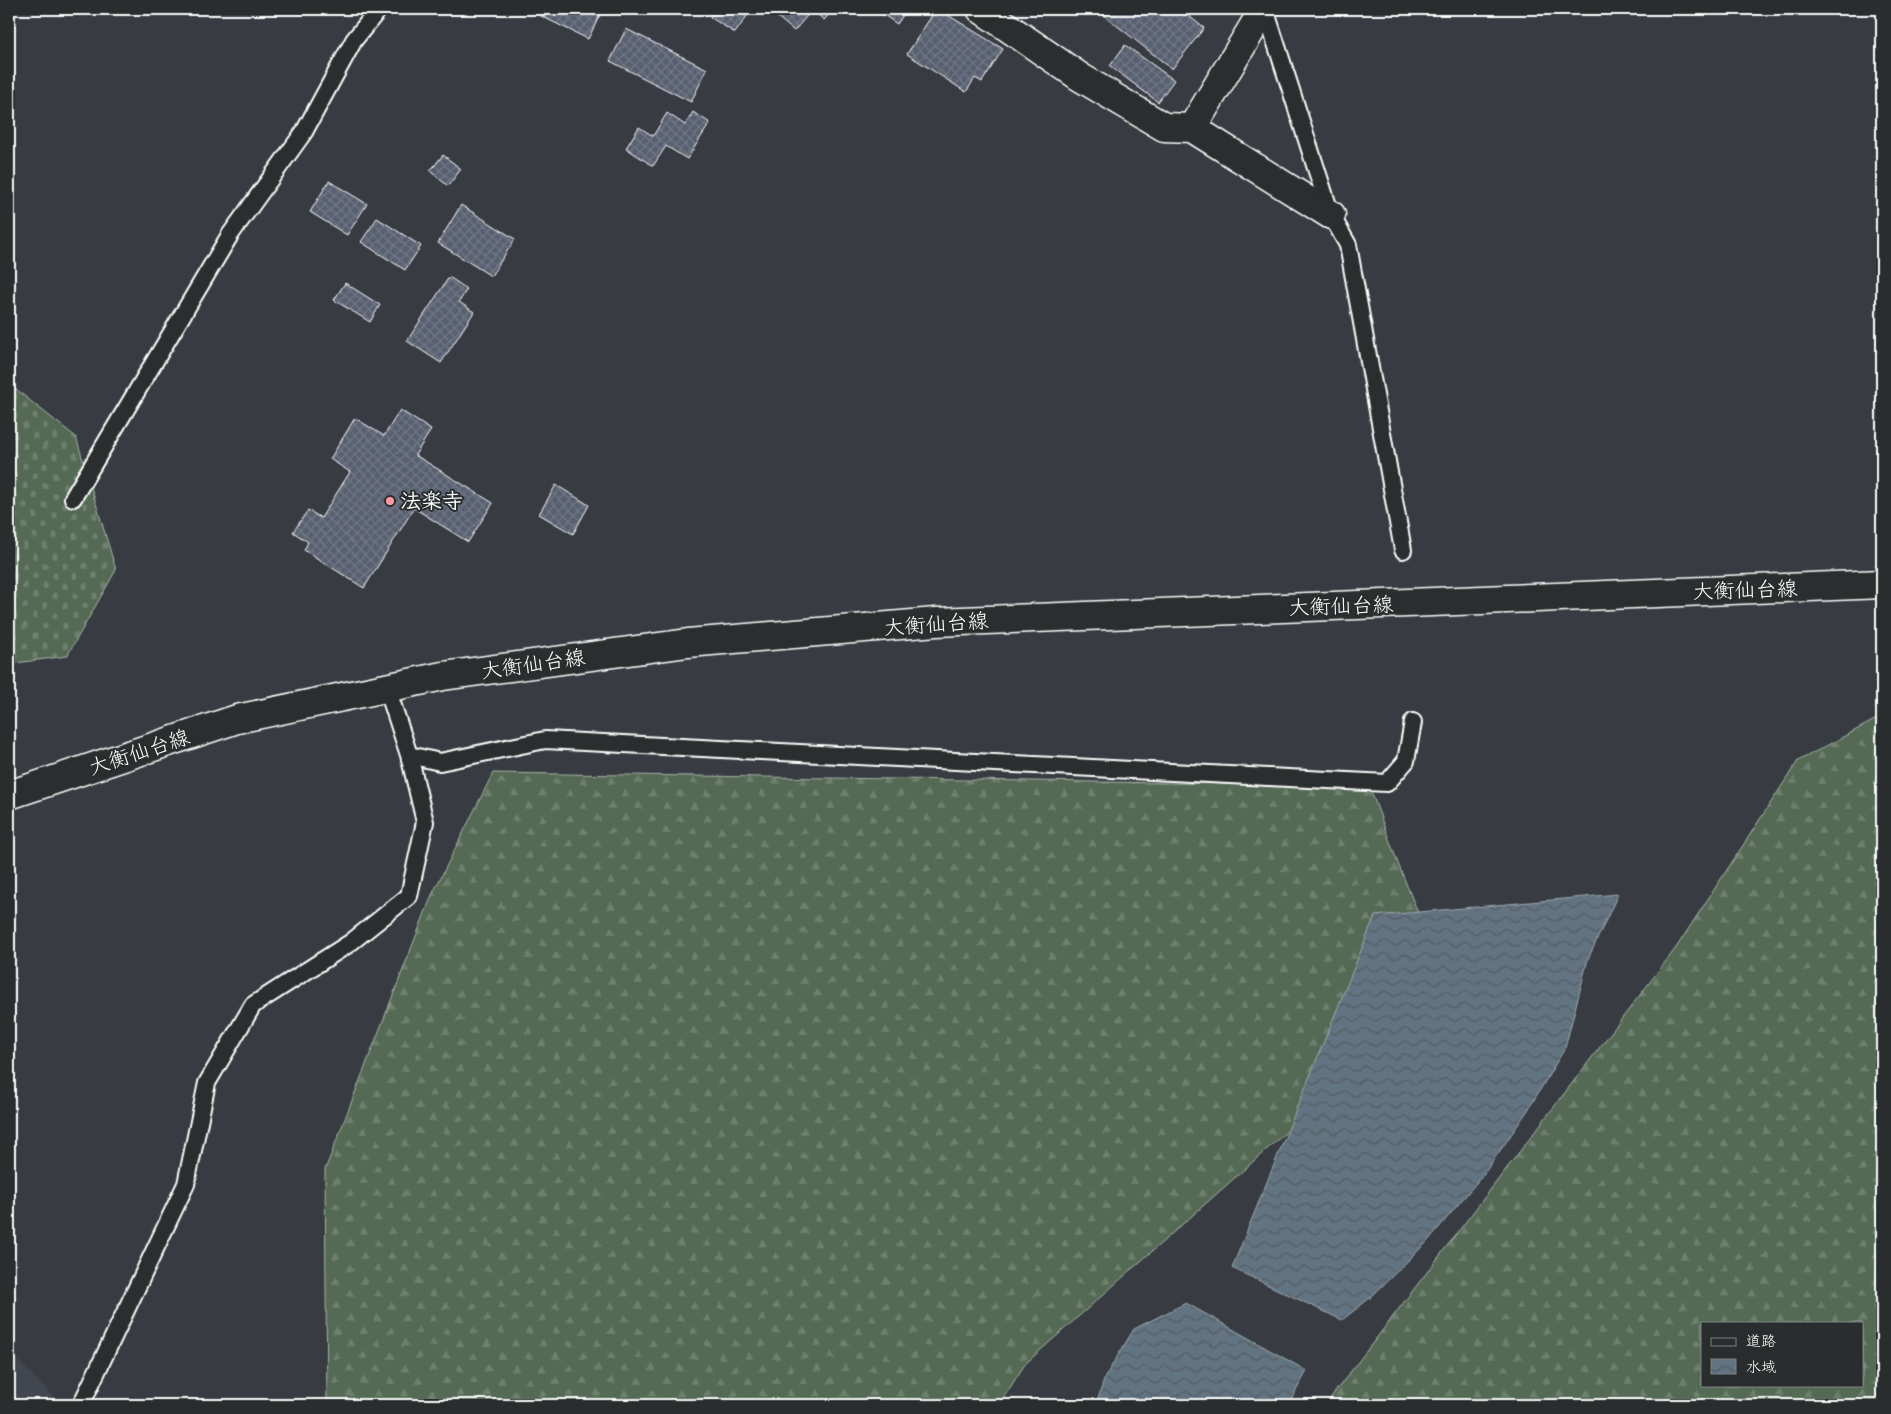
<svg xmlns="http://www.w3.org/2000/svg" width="1891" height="1414" font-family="Caveat,'Klee One',sans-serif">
	<defs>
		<pattern id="forest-firs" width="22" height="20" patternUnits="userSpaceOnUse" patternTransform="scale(1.25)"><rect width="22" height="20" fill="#546a55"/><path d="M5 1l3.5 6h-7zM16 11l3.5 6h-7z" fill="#6e806e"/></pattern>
		<pattern id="cemetery-stones" width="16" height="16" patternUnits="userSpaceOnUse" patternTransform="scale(1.25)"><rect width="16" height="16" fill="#546a55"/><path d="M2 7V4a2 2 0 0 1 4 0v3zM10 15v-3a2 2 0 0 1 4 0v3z" fill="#6e806e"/></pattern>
		<pattern id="water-waves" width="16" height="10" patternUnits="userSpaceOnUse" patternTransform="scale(1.25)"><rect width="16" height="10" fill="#627381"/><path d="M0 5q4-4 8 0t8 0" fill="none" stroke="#555c61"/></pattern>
		<pattern id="building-cross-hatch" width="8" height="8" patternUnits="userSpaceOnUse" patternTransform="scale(1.25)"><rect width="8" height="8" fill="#585f70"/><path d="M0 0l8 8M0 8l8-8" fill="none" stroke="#717785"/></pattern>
	</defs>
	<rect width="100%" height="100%" fill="#383c42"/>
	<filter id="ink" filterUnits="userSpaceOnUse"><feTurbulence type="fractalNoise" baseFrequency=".02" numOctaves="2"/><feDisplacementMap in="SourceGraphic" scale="10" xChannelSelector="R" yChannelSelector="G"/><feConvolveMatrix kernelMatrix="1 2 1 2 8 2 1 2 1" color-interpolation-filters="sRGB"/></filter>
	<g filter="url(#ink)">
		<path fill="#424650" d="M9 1352 62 1405H9Z"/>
		<path fill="url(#forest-firs)" stroke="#aab4aa" fill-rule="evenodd" d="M1882 716V1405H1325L1676 948 1798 761ZM1702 1323H1862V1385H1702Z
			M493 773 1369 786 1399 866 1434 952 1328 1095 1025 1364 999 1405H327L325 1170 432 895Z"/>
		<path fill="url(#cemetery-stones)" stroke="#aab4aa" d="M9 384 76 437 116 570 67 656 9 664Z"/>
		<path fill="url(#water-waves)" stroke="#a1abb3" d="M1618 894 1588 959 1565 1048 1528 1110 1486 1171 1427 1242 1370 1298 1342 1320 1232 1268 1375 916Z
			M1186 1303 1307 1371 1288 1405H1096L1105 1377 1134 1329Z"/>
		<path fill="url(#building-cross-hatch)" stroke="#fff" d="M542 9H603L588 39 539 15Z
			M716 9H736L747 16 735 33 710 17Z
			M768 9H834L824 20 812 10 794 31Z
			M875 9H907L897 24Z
			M936 9H938L1003 49 982 82 975 78 966 92 907 54Z
			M1096 9H1180L1204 28 1172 69Z
			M626 29 707 69 691 102 610 61Z
			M1125 45 1174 80 1158 102 1110 66Z
			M693 112 710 123 687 159 666 146 653 166 626 148 639 127 653 136 667 113 685 125Z
			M443 155 461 169 448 186 430 171Z
			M329 181 367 204 347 235 310 212Z
			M461 205 515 239 491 276 438 243Z
			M377 218 421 246 405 270 361 242Z
			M449 277 467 289 459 302 474 312 441 363 407 341Z
			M345 283 380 305 370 322 334 300Z
			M400 410 431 430 415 455 493 503 468 542 414 508 364 588 304 550 308 542 293 532 308 510 321 518 350 472 330 459 355 418 384 436Z
			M556 485 589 505 573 534 539 514Z"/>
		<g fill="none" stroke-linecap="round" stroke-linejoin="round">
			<g stroke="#fff" stroke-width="20">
				<path id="lane" d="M1265 9 1331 215 1348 245 1403 550
					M73 498 230 235 304 132 354 40 379 9
					M387 688 409 755 440 762 545 740 1387 783 1406 761 1413 722
					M81 1405 186 1184 207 1083 253 1005 350 943 409 896 425 822 409 755"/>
			</g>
			<g stroke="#fff" stroke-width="31">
				<path id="street" d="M981 9 1080 77 1164 127 1192 128 1264 9
					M1192 128 1331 215"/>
			</g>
			<g stroke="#fff" stroke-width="31">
				<path id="secondary" d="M9 795 237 719 443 676 688 643 936 622 1882 584"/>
			</g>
			<use href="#lane" stroke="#2a2d2e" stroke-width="16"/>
			<use href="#street" stroke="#2a2d2e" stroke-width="28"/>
			<use href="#secondary" stroke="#2a2d2e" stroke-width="28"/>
		</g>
	</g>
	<circle fill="#ff9aa2" stroke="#2a2d2e" stroke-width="2" cx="390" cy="501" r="5"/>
	<g text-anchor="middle" stroke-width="4" stroke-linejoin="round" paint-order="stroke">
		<g font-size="21" font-weight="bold" fill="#fff" stroke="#2a2d2e" text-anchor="start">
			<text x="400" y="508">法楽寺</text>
		</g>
		<g font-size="21" fill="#fff" stroke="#2a2d2e">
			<text transform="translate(1745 590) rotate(-2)" y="7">大衡仙台線</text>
			<text transform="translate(1341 606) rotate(-2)" y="7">大衡仙台線</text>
			<text transform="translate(936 624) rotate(-4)" y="7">大衡仙台線</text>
			<text transform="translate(533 664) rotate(-8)" y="7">大衡仙台線</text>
			<text transform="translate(139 752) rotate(-18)" y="7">大衡仙台線</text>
		</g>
	</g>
	<rect width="1891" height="1414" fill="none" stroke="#2a2d2e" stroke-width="30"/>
	<rect x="15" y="15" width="1861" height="1384" fill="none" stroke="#fff" stroke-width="2" filter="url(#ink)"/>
	<rect x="1701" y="1322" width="162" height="65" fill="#2a2d2e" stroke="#7f8182"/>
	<rect x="1711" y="1338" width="25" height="8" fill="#2a2d2e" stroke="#7f8182"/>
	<text x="1746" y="1346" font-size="15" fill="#ffffff">道路</text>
	<rect x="1711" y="1359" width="25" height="15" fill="url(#water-waves)" stroke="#7f8182"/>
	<text x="1746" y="1372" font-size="15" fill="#ffffff">水域</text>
</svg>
